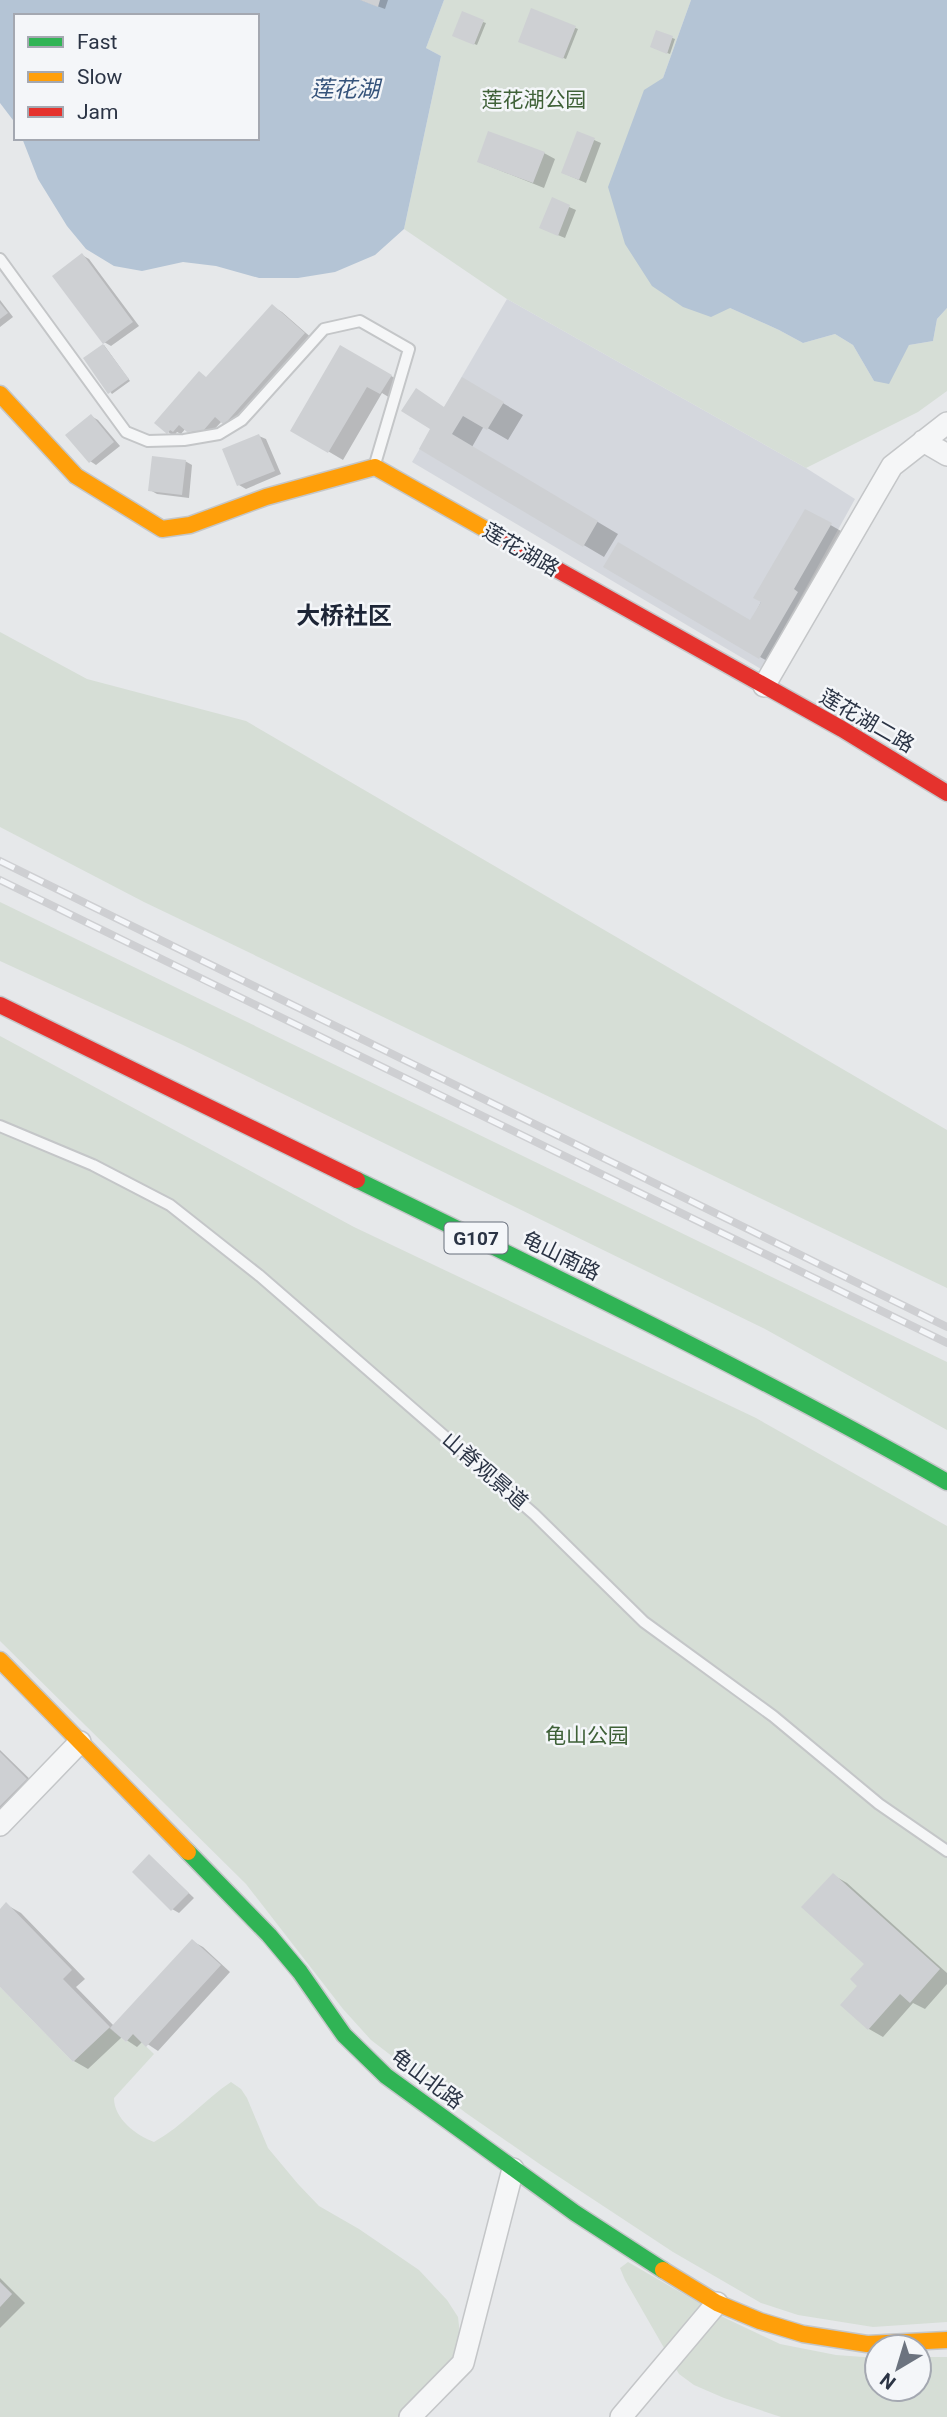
<svg xmlns="http://www.w3.org/2000/svg" width="947" height="2417" font-family="Roboto,'Noto Sans SC',sans-serif">
	<rect width="100%" height="100%" fill="#e6e8ea"/>
	<path fill="#d4d7dd" d="M507 299 806 468 855 499 761 669 412 462Z"/>
	<path fill="#d6ded6" d="M444 0H691L663 78 730 308 779 330 803 343 835 334 853 345 874 381 909 345 933 341 937 319 947 308V391L918 412 806 468 507 299 404 229 441 56 426 48Z
		M0 632 87 679 246 721 947 1130V1288L144 902 0 827Z
		M0 902 947 1362V1430L765 1329 183 1045 0 961Z
		M0 1036 354 1227 756 1418 947 1526V2322L873 2327 798 2315 761 2303 673 2252 541 2165 466 2113 371 2040 343 2009 246 1884 0 1641Z
		M0 1987 73 2062 109 2028 126 2042 133 2034 154 2054 114 2098C114 2119 136 2135 154 2142 183 2126 204 2100 231 2082L241 2089 247 2098 268 2148 298 2184 319 2206 359 2229 419 2270 447 2300 458 2317 461 2344 454 2363 401 2417H0V2307L12 2294 0 2282Z
		M628 2262 725 2318 780 2344 836 2355 877 2358V2389H919V2357H947V2417H781L724 2398 694 2385 679 2374 625 2280 620 2268Z"/>
	<path fill="#b4c4d5" d="M0 0H444L426 48 441 56 404 229 375 255 335 272 298 278H259L216 266 183 262 142 271 114 266 86 249 67 226 38 179 22 138H257V16H16V124L0 103Z
		M691 0H947V308L937 319 933 341 909 345 889 384 874 381 853 345 835 334 803 343 779 330 730 308 711 317 683 307 652 286 625 244 608 187 644 90 663 78Z"/>
	<path fill="#0003" d="M361 0H388L385 9Z
		M532 11 578 29 566 59 523 42Z
		M483 22 486 23 477 45 457 37Z
		M657 32 675 39 670 54 654 48Z
		M578 133 601 143 586 183 563 173Z
		M544 153 555 159 544 188 479 162Z
		M553 200 576 210 565 238 548 231Z
		M82 255 89 259 139 326 111 346 104 342Z
		M0 300 13 317 0 327Z
		M272 306 282 312 314 340 231 427 222 421 210 434H196L186 428 181 434 177 432 174 436 168 432 208 378Z
		M104 345 130 381 112 394 85 359Z
		M341 347 405 384 395 401 382 393 343 460 292 430Z
		M462 379 523 415 508 440 484 426 472 447 618 534 604 557 421 449Z
		M91 416 98 420 120 446 96 465 90 461Z
		M259 436 266 439 281 474 246 489 239 485Z
		M185 461 192 465 189 498 157 494 150 490Z
		M806 511 841 531 803 597 811 601 774 665 606 567 751 622Z
		M0 1750 37 1786 0 1823Z
		M150 1856 194 1898 179 1913 172 1909Z
		M833 1875 847 1883 947 1973V1984L925 2009 913 2003 883 2037 869 2029 860 1986 866 1964Z
		M7 1905 21 1913 85 1979 76 1987 114 2026 192 1941 203 1947 230 1972 158 2051 143 2041 137 2047 122 2037 88 2069 74 2061 0 1985V1910Z
		M0 2278 25 2303 0 2328Z"/>
	<path fill="#ced0d3" d="M360 0H380L378 7Z
		M531 8 576 26 563 59 518 42Z
		M462 11 484 20 474 45 452 36Z
		M656 30 673 36 667 54 650 47Z
		M488 131 545 152 533 183 477 162Z
		M577 131 595 138 579 180 561 173Z
		M552 197 570 205 558 236 539 228Z
		M82 253 133 322 103 344 52 276Z
		M0 303 8 313 0 319Z
		M272 304 305 333 224 425 215 417 203 431 187 432 179 425 173 432 170 430 167 434 154 423 199 371 206 377Z
		M103 344 129 379 108 394 83 358Z
		M340 345 392 375 380 394 367 387 328 453 290 431Z
		M462 377 504 402 487 430 463 416 452 434 598 521 583 547 419 449 430 429 401 411 416 388 444 407Z
		M91 414 114 442 89 463 65 435Z
		M259 434 275 471 237 486 222 449Z
		M152 456 186 460 182 495 148 491Z
		M805 509 832 523 794 589 798 592 759 659 603 567 618 542 750 620 761 602 753 598Z
		M0 1752 27 1779 0 1806Z
		M149 1854 189 1893 171 1911 132 1872Z
		M833 1873 940 1969 910 2003 900 1994 868 2030 840 2005 857 1986 850 1979 864 1964 801 1907Z
		M6 1902 72 1970 63 1979 110 2027 73 2062 0 1987V1909Z
		M192 1939 221 1965 146 2047 133 2034 126 2042 110 2028Z
		M0 2282 12 2294 0 2307Z"/>
	<g fill="none" stroke-linecap="round" stroke-linejoin="round">
		<g stroke="#c4c6c8" stroke-width="14">
			<path id="lane" d="M0 259 126 432 148 441 184 440 219 434 242 420 324 329 360 321 409 349 375 464
				M0 1126 93 1165 170 1205 260 1276 534 1514 644 1622 773 1716 879 1804 947 1851"/>
		</g>
		<g stroke="#c4c6c8" stroke-width="24">
			<path id="street" d="M923 441 947 455
				M764 686 892 466 947 423
				M0 1825 80 1742
				M410 2417 463 2363 513 2169
				M621 2417 717 2303"/>
		</g>
		<g stroke="#c4c6c8" stroke-width="19">
			<path id="fast" d="M357 1180C556 1277 755 1373 947 1482
				M188 1852 269 1935 300 1972 344 2035 386 2076 575 2213 663 2270"/>
		</g>
		<g stroke="#c4c6c8" stroke-width="19">
			<path id="slow" d="M0 394 76 476 162 529 190 525 266 497 375 467 508 542
				M0 1660 188 1852
				M663 2270 717 2303 760 2321 803 2334 867 2344 947 2340"/>
		</g>
		<g stroke="#c4c6c8" stroke-width="19">
			<path id="jam" d="M508 542 842 729 947 793
				M0 1005 357 1180"/>
		</g>
		<use href="#lane" stroke="#f5f6f7" stroke-width="10"/>
		<use href="#street" stroke="#f5f6f7" stroke-width="21"/>
		<use href="#fast" stroke="#30b455" stroke-width="16"/>
		<use href="#slow" stroke="#ff9f0a" stroke-width="16"/>
		<use href="#jam" stroke="#e5322d" stroke-width="16"/>
		<g stroke="#cecfd2" stroke-width="8">
			<path id="rail" d="M0 861 947 1327
				M0 880 947 1343"/>
		</g>
		<use href="#rail" stroke="#f4f6f9" stroke-width="5" stroke-dasharray="16" stroke-linecap="butt"/>
	</g>
	<g text-anchor="middle" stroke-width="5" stroke-linejoin="round" paint-order="stroke">
		<rect fill="#f4f6f9" stroke="#676e7b" stroke-width="2" x="444.5" y="1222.5" width="63" height="31" rx="5"/>
		<g font-size="19" font-weight="bold" fill="#2b3445">
			<text x="476" y="1245">G107</text>
		</g>
		<g font-size="21" fill="#3f6138" stroke="#f4f6f9">
			<text x="534" y="107">莲花湖公园</text>
			<text x="587" y="1743">龟山公园</text>
		</g>
		<g font-size="21" fill="#2b3445" stroke="#f4f6f9">
			<text transform="translate(521 550) rotate(30)" y="7">莲花湖路</text>
			<text transform="translate(867 721) rotate(30)" y="7">莲花湖二路</text>
			<text transform="translate(561 1256) rotate(26)" y="7">龟山南路</text>
			<text transform="translate(485 1471) rotate(41)" y="7">山脊观景道</text>
			<text transform="translate(427 2079) rotate(37)" y="7">龟山北路</text>
		</g>
		<g font-size="23" font-style="italic" fill="#34527a" stroke="#f4f6f9">
			<text x="345" y="97">莲花湖</text>
		</g>
		<g font-size="24" font-weight="bold" fill="#1d2536" stroke="#f4f6f9">
			<text x="344" y="624">大桥社区</text>
		</g>
	</g>
	<rect x="14" y="14" width="245" height="126" fill="#f4f6f9" stroke="#a4a8b1" stroke-width="2"/>
	<rect x="28" y="37" width="35" height="10" fill="#30b455" stroke="#a4a8b1" stroke-width="2"/>
	<text x="77" y="49" font-size="21" fill="#2b3445">Fast</text>
	<rect x="28" y="72" width="35" height="10" fill="#ff9f0a" stroke="#a4a8b1" stroke-width="2"/>
	<text x="77" y="84" font-size="21" fill="#2b3445">Slow</text>
	<rect x="28" y="107" width="35" height="10" fill="#e5322d" stroke="#a4a8b1" stroke-width="2"/>
	<text x="77" y="119" font-size="21" fill="#2b3445">Jam</text>
	<g transform="translate(898 2368) rotate(218)"><circle r="33" fill="#f4f6f9" stroke="#a4a8b1" stroke-width="2"/>
	<path d="M0-5L12 26L0 18L-12 26Z" fill="#6c737f"/>
	<text y="-10" font-size="19" font-weight="bold" text-anchor="middle" fill="#2b3445">N</text>
	</g>
</svg>
